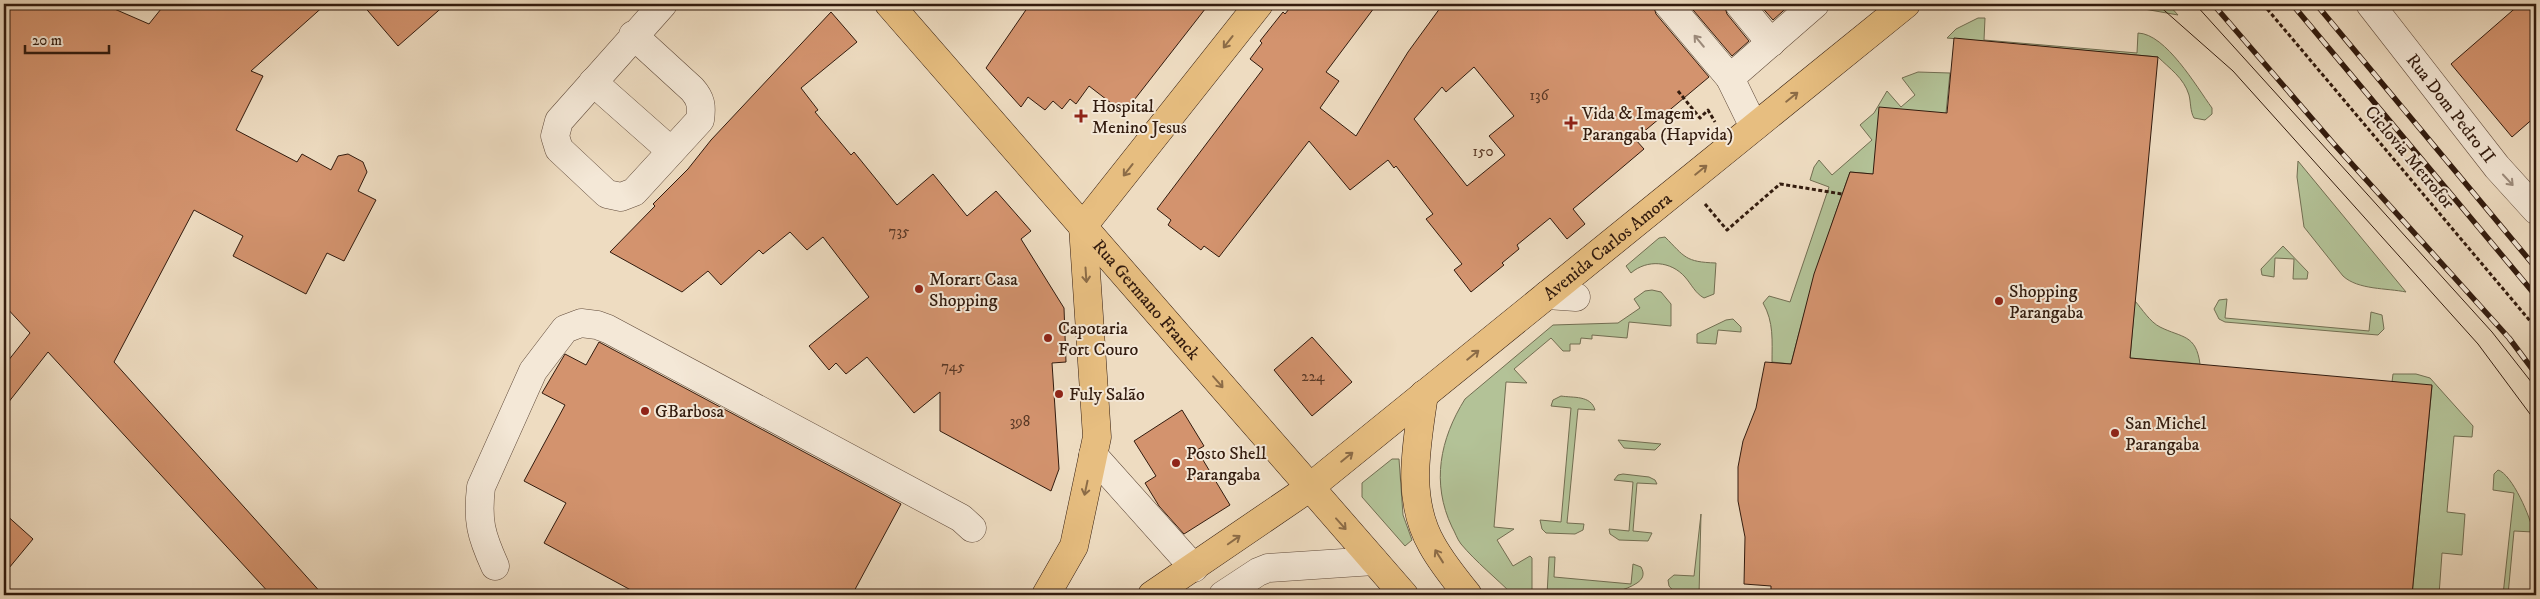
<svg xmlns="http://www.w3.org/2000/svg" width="2540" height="599" font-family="'IM FELL DW Pica',serif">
	<rect width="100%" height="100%" fill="#eedcc1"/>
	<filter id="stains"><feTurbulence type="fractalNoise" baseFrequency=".004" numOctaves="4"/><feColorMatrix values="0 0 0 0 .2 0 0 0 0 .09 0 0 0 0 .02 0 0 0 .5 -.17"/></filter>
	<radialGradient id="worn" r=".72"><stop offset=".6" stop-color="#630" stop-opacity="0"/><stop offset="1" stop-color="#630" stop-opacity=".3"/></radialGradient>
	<path fill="#b3c297" stroke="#726e52" d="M2116 4H2168L2178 15Z
		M1978 18H1985L1984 40 2137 53 2138 33C2166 34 2196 86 2212 108V114L2205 120 2194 118C2190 111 2191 103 2189 95 2184 78 2169 68 2158 57L1947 38 1956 29Z
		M1918 72 1950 73 1946 113 1873 174 1850 172C1827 236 1807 299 1791 364L1772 362C1772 341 1774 322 1763 303L1769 296 1790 302 1829 187 1810 180 1814 167 1819 160 1832 175 1872 140 1860 125 1874 113 1887 91 1901 107 1915 95 1902 78Z
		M2298 161 2406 292C2387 288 2358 290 2343 276L2304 227 2297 177Z
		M1665 237C1685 257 1685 262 1716 263L1714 294 1704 298C1695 293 1692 285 1685 277 1671 261 1647 259 1631 273L1626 266 1659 238Z
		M2283 246 2308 272 2307 279H2293L2294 259 2275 258 2274 277 2262 275 2261 269Z
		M1652 290 1661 292 1671 304V326L1629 322 1627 338 1592 335V339L1581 338 1580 344H1570V351H1563L1551 338 1514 369 1527 383 1506 382 1494 527 1514 529 1497 540 1513 566 1530 556 1532 558V595H1513C1496 578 1476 562 1461 544 1457 539 1455 532 1452 527 1431 483 1440 439 1465 399L1553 325 1618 323 1640 308 1634 299 1645 291Z
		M2227 299 2225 318 2369 331 2371 312 2382 315 2384 329 2378 335 2225 322 2219 319 2214 309 2219 300Z
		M2135 301C2142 309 2150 322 2160 327 2182 338 2196 334 2200 364L2130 358Z
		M1733 319 1741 327V332L1718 330 1716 344 1697 343V334L1726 320Z
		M2393 374H2416L2430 378 2473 426 2472 437 2454 436 2447 512 2465 514 2462 555 2442 553 2439 595H2412L2432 386 2392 382Z
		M1561 396C1573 398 1591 395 1595 410L1578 409 1567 523 1584 524 1583 530 1575 534 1546 533 1542 529 1540 520 1561 522 1571 408 1551 406 1553 400Z
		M1618 440 1661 444 1655 450 1624 448Z
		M1392 459H1399L1403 515 1412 540 1405 546 1362 497V483Z
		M2498 470C2512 474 2531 518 2533 532L2514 531 2508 595H2503L2514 493 2493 490 2494 474Z
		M1623 474 1649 477 1655 480 1657 484 1637 483 1633 531 1652 533 1648 541 1619 540 1610 534 1609 529 1629 531 1633 482 1614 480 1618 475Z
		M1701 514 1699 595H1677L1669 586 1668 580 1674 575 1694 576Z
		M1549 557H1555L1554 577 1631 584 1633 564 1641 567C1645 574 1643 579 1637 583 1612 599 1576 595 1547 595Z"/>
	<path fill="#d3936e" stroke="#321b0e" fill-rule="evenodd" d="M4 4H103L149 24 165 4H326L251 71 263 76 236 130 297 162 302 154 331 170 338 156 348 154 363 162 367 172 358 191 376 200 344 261 327 253 306 294 233 256 243 236 194 210 114 362 323 595H271L48 352 4 408V366L30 333 4 305Z
		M362 4H446L398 46Z
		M1030 4H1209L1124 113 1089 86 1076 104 1070 99 1062 109 1053 101 1045 110 1028 97 1021 107 986 68Z
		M1293 4H1377L1326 72 1339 81 1320 108 1356 136 1408 52 1443 4H1653L1656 14 1709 77 1635 139 1644 149 1573 209 1585 224 1567 239 1550 218 1517 245 1519 249 1502 263 1504 265 1471 292 1454 270 1462 264 1426 219 1433 214 1396 166 1394 168 1388 160 1350 190 1309 141 1219 257 1204 246 1201 250 1168 225 1171 220 1157 209 1263 69 1250 59 1262 43 1260 41 1283 12 1285 14ZM1474 67 1514 116 1489 136 1505 155 1467 186 1414 119 1442 87 1446 92Z
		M1688 4H1724L1727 14 1749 41 1732 56Z
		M1759 4H1791L1773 20Z
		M2520 4H2536V116L2512 137 2451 64Z
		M831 12 857 42 801 88 818 110 815 112 851 155 854 152 897 205 933 174 967 216 996 191 1031 231 1021 239 1064 308 1066 362 1052 363 1059 469 1051 491 940 431V392L914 413 867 357 846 374 836 363 829 370 809 346 869 297 823 237 807 250 790 232 763 254 759 250 721 285 708 271 682 292 610 252 655 206 653 204 688 169 711 140Z
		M1954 38 2158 57 2130 358 2432 385 2412 595H1771V586L1744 584 1745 537 1738 501V467L1743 441 1756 408 1765 362 1791 364 1814 274 1850 172 1873 174 1879 107 1947 113Z
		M1312 337 1352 382 1312 416 1274 370Z
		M599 342 901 504 852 595H640L544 543 566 503 524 481 565 405 542 393 565 354 586 365Z
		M1182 410 1204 446 1197 450 1230 505 1184 534 1159 506 1145 483 1156 476 1134 441Z
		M4 513 33 539 4 574Z"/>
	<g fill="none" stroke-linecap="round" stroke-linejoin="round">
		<g stroke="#614b3b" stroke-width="29">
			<g id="minor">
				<path d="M1668 4 1730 78 1754 127"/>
				<path d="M1739 4 1771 43"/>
				<path id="s1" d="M2370 4 2497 167 2536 210"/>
				<path d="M633 35 692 89C701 99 702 106 700 120L634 192 621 197 607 194 559 149 555 136 559 121 663 4"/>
				<path d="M1730 78 1815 4"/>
				<path d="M593 82 671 151"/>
				<path d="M1547 295 1576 297"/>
				<path d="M1093 455 1194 568"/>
				<path d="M495 566C481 535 477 521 481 487L533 371 565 329 581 323 597 325 608 329 961 518 972 528"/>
				<path d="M1223 595 1258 572 1268 568 1374 561"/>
			</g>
		</g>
		<g stroke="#321b0e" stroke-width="29">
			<g id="major">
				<path id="s2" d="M889 4 1404 595"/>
				<path d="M1424 394C1417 444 1405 498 1432 545 1442 563 1455 579 1468 595"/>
				<path d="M1046 595 1074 546 1097 437 1083 226 1259 4"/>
				<path id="s3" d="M1152 595 1309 488 1906 4"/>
			</g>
		</g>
		<path stroke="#321b0e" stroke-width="3" stroke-dasharray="4 2.5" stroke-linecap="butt" d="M2263 4 2536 328
			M1678 91 1700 118 1708 110 1715 122
			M1705 204 1727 230 1780 184 1842 194"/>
		<use href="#minor" stroke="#f4e8d7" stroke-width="28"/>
		<use href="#major" stroke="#e7be80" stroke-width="28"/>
		<path stroke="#321b0e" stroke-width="1" d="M2157 4 2233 71 2478 344 2536 422
			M2195 4 2492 332 2536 388"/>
		<g stroke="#321b0e" stroke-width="5.5">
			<path id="rail" d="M2213 4 2333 143 2509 338 2536 374
				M2292 4 2536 296
				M2316 4 2536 268"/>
		</g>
		<use href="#rail" stroke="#f4e8d7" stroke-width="4" stroke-dasharray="11" stroke-linecap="butt"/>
	</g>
	<defs><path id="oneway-shaft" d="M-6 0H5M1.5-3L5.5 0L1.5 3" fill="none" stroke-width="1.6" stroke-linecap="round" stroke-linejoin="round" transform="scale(1.25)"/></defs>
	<g stroke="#9d8c7d">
		<use href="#oneway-shaft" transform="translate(1699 41) rotate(-130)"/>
		<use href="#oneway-shaft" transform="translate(2508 180) rotate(47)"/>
	</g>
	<g stroke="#8c6c47">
		<use href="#oneway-shaft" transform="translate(1228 42) rotate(128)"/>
		<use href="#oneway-shaft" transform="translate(1792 97) rotate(-39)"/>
		<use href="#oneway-shaft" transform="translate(1128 170) rotate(128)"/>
		<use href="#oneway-shaft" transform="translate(1701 170) rotate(-39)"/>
		<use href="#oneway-shaft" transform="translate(1086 275) rotate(86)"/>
		<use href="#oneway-shaft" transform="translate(1473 355) rotate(-39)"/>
		<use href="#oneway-shaft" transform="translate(1218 382) rotate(49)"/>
		<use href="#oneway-shaft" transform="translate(1347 457) rotate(-39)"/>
		<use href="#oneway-shaft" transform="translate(1086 488) rotate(102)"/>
		<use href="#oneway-shaft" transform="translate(1341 524) rotate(48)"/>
		<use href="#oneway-shaft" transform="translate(1234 540) rotate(-35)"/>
		<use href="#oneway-shaft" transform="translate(1439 556) rotate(-122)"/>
	</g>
	<g fill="#8f2418" stroke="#f4e8d7" stroke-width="2">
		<path d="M1078.5 108.5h5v5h5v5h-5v5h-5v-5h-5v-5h5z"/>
		<path d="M1568.5 115.5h5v5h5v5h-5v5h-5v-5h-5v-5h5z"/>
		<circle cx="919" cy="289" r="5"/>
		<circle cx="1999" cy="301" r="5"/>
		<circle cx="1048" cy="338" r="5"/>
		<circle cx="1059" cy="394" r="5"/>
		<circle cx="645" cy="411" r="5"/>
		<circle cx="2115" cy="433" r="5"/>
		<circle cx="1176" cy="463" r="5"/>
	</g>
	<g text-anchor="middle" stroke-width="4" stroke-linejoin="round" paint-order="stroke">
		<g font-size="15" fill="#5a3926">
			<text x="1539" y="100">136</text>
			<text x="1483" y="156">150</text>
			<text x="899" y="236">735</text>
			<text x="953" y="371">745</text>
			<text x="1313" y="381">224</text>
			<text x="1020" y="426">398</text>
		</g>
		<g font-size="18" fill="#321b0e" stroke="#f4e8d7" text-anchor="start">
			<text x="1092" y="112">Hospital<tspan x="1092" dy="21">Menino Jesus</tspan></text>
			<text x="1582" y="119">Vida &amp; Imagem<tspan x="1582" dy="21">Parangaba (Hapvida)</tspan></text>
			<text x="929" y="285">Morart Casa<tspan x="929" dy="21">Shopping</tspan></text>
			<text x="2009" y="297">Shopping<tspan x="2009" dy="21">Parangaba</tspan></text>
			<text x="1058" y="334">Capotaria<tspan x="1058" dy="21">Fort Couro</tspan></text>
			<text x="1069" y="400">Fuly Salão</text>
			<text x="655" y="417">GBarbosa</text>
			<text x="2125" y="429">San Michel<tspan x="2125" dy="21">Parangaba</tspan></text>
			<text x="1186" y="459">Posto Shell<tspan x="1186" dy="21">Parangaba</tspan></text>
		</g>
		<g font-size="18" fill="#321b0e" stroke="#f4e8d7">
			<text dy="6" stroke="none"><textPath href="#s1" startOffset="132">Rua Dom Pedro II</textPath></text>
			<text transform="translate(2410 157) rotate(50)" y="6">Ciclovia Metrofor</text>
			<text dy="6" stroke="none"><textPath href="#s3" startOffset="574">Avenida Carlos Amora</textPath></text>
			<text dy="6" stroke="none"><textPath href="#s2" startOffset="392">Rua Germano Franck</textPath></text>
		</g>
	</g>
	<rect width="2540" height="599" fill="none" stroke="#eedcc1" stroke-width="20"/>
	<rect x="5" y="5" width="2530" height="589" fill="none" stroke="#321b0e" stroke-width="2.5"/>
	<rect x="10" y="10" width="2520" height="579" fill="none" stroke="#321b0e"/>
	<path d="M25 45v8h84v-8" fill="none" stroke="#321b0e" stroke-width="2.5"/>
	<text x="32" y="45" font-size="15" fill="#321b0e" stroke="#f4e8d7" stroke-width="4" paint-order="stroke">20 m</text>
	<rect width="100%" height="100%" filter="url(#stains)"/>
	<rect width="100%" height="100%" fill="url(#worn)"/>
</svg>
